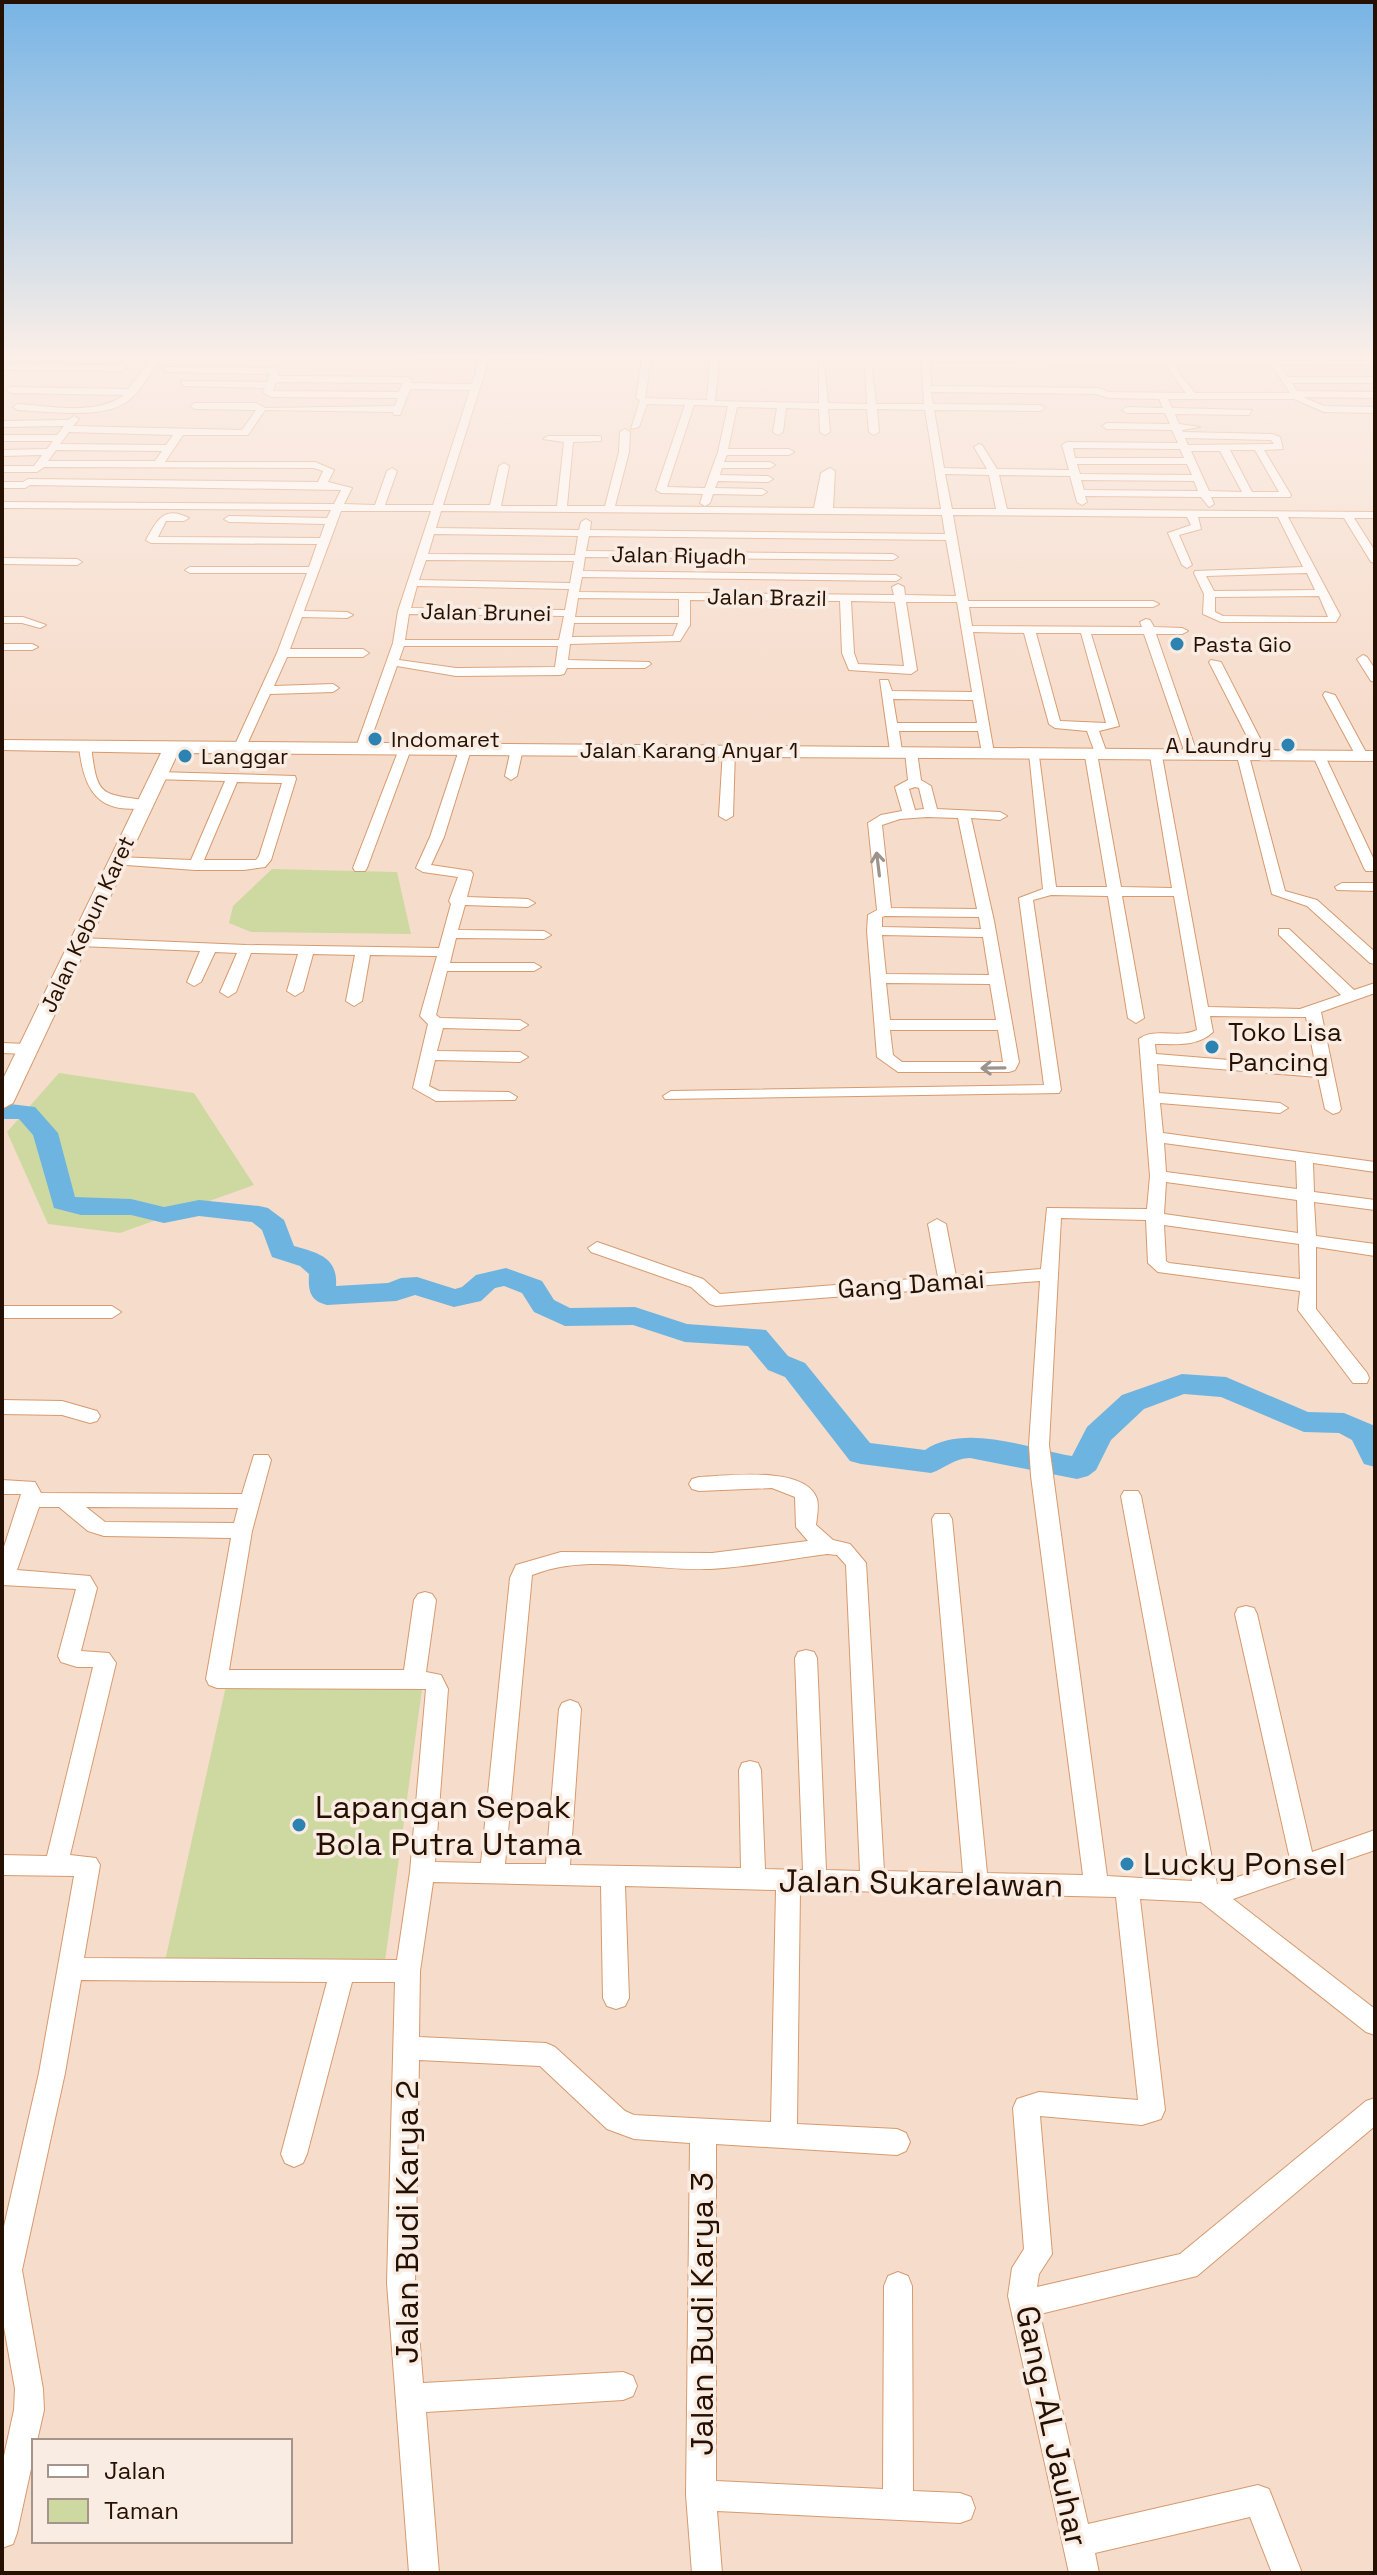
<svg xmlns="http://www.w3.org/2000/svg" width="1377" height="2575" font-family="'Space Grotesk',sans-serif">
	<rect width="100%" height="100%" fill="#f6dccb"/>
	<path fill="#ced9a1" d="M272 869 397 872 411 934 251 932 229 923 233 906Z
		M59 1073 194 1093 254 1185 120 1233 48 1224 7 1132Z
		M226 1686 422 1689 385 1961H165Z"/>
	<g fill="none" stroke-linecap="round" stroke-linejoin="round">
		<path fill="#6eb4e0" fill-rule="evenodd" d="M2 1103 35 1107 58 1133 75 1197 131 1199 164 1207 199 1200 259 1206 268 1208 284 1220 294 1246C318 1253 338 1257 336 1286L388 1283 401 1278 417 1277 455 1289 462 1287 476 1275 506 1268 542 1281 554 1300 570 1308 635 1307 687 1324 766 1330 788 1356 805 1363 870 1443 925 1450C964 1423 1028 1448 1072 1456L1087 1427 1122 1395 1182 1374 1226 1377 1308 1412 1344 1413 1375 1426V1467L1364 1464 1352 1440 1339 1433 1304 1432 1221 1397 1184 1394 1144 1409 1111 1440 1096 1470 1088 1476 1077 1479 970 1458C954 1458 946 1468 931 1473L861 1464 850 1461 785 1377 768 1370 748 1346 685 1342 633 1325 565 1326 534 1312 522 1293 504 1286 495 1288 481 1301 454 1307 415 1295 396 1301 327 1305C310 1301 308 1291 309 1274L300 1266 272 1257 262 1230 252 1222 199 1216 164 1223 131 1215H81L54 1208 33 1135 19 1119H2Z"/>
		<g stroke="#d69a6e" stroke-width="2">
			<path id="minor" d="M2 353 922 356V353H930V356L1375 359V365L1279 364 1288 377H1375V383H1292L1297 391 1375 392V398L1303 397 1324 406 1375 407V413L1324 412 1294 399H1168L1172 408 1252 410 1249 415 1175 414 1179 424 1200 427 1182 430 1183 432 1272 434 1280 437 1283 449 1264 450 1291 495 1290 497H1211L1214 504 1209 507 1201 497 1085 496 1087 502 1082 505 1077 502 1070 476 999 475 1007 509 1375 512V518H1354L1375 551V563L1371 562 1344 518 1288 517 1340 615 1336 622H1221L1203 614 1204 594 1194 573 1195 571 1303 567 1278 517H1198L1201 529 1179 535 1192 565 1187 568 1182 565 1168 533 1191 525 1187 517 953 515 968 601H1153L1159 604 1153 607H969L972 626 1142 627 1140 622 1146 619 1150 620 1154 627 1182 628 1188 631 1182 634H1156L1198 756 1196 759 1186 756 1144 634H1091L1119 726 1099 731 1108 756 1098 759 1121 887 1172 888 1150 756 1156 752 1162 756 1208 1007 1300 1009 1341 995 1279 935V929H1289L1354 990 1375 983V993L1321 1012 1341 1109 1339 1112 1333 1114 1325 1109 1318 1077 1157 1064 1159 1093 1280 1103 1288 1108 1280 1113 1160 1103 1163 1133 1375 1162V1172L1313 1163 1314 1192 1375 1200V1210L1314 1202 1316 1236 1375 1244V1256L1316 1247V1309L1367 1373 1369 1378 1367 1383H1353L1301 1314 1298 1310 1300 1291 1158 1272 1148 1263 1146 1220 1061 1218 1049 1445 1107 1876 1192 1881 1121 1496 1124 1491H1138L1141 1496 1217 1884 1290 1859 1235 1614 1238 1608 1246 1606 1254 1608 1257 1614 1312 1852 1375 1830V1850L1233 1899 1375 2009V2035L1366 2032 1201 1902 1140 1899 1165 2110 1161 2119 1142 2125 1040 2116 1052 2254 1039 2274 1037 2287 1180 2254 1366 2101 1375 2098V2126L1197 2276 1040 2314 1088 2524 1258 2485 1269 2489 1302 2573H1272L1250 2517 1095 2553 1099 2573H1069L1008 2296 1012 2268 1024 2249 1013 2108 1017 2099 1039 2092 1138 2100 1116 1897 800 1890 797 2124 897 2129 906 2133 910 2142 906 2151 897 2155 716 2144V2481L883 2489 884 2286 888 2276 898 2272 908 2276 912 2286 913 2491 960 2493 971 2497 975 2508 971 2519 960 2523 717 2511 722 2573H692L686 2495 690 2143 634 2139 607 2129 540 2066 419 2060 415 2283 423 2383 623 2372 633 2376 637 2386 633 2396 623 2400 426 2412 439 2573H409L387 2283 395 1982H352L307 2154 303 2163 294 2167 285 2163 281 2154 327 1982 81 1980 65 2073 22 2270 43 2389 44 2410 37 2441H34V2455L17 2533 13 2544 2 2548V2465L14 2410 15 2389 2 2316V2235L39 2073 74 1876 2 1875V1855L47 1856 93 1667H77L61 1662 58 1656 76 1589 2 1585V1553L21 1494H2V1480L35 1482 41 1493 242 1494 254 1455H268L271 1460 252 1531 229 1670H404L414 1600 418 1594 425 1592 432 1594 436 1600 426 1672 441 1675 448 1689 435 1862 481 1863 510 1578 516 1565 561 1552 712 1553 808 1541 796 1527 795 1497 772 1488 699 1491 692 1489 689 1484 692 1479 699 1477C726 1476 806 1465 817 1499 819 1506 817 1517 816 1525L833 1540 850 1544 866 1563 884 1871 963 1873 932 1519 935 1514H949L952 1519 987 1873 1083 1875 1031 1476 1029 1445 1040 1281 716 1306 710 1304 691 1287 591 1252 588 1248 597 1242 603 1244 703 1279 720 1294 938 1277 928 1224 937 1219 946 1224 956 1276 1041 1269 1047 1208 1147 1209 1150 1176 1139 1039C1154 1027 1180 1039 1197 1030L1174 896H1122L1144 1018 1136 1023 1128 1018 1108 896 1051 895 1033 900 1061 1090 1059 1093 665 1099 663 1096 671 1091 1044 1085 1019 898 1043 889 1029 753 1039 756 1056 887H1107L1085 756 1095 753 1087 731 1055 728 1049 724 1024 633 973 632 994 753 988 757 982 753 978 731H899L902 751 896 755 890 751 880 680H888L892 691 972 692 957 602H906L917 670 911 674 849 670 842 653 840 601 690 600V625L680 641 570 644 568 660 649 662 651 664 645 668H567L564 674 560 675 456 676 397 666 367 750 361 754 355 750 393 643 398 611 431 511H341L304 611 347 612 353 615 347 618 302 617 290 649H363L369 653 363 657H287L274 686 333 684 339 688 333 692 270 694 245 749 235 752 233 749 277 653 307 573H190L185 570 190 567H309L317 544 151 543 146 540C157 520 164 505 189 518L184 521H166L158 537 320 538 325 524 229 522 224 519 229 516 327 518 331 510 2 508V502L334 504 341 490 30 485 25 488H2V482H23L28 479 318 482 323 471 314 468 44 467 37 472H2V466H34L42 455 2 456V450L47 449 53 441H2V435H57L64 426 2 427V421L68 420 74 416 79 419 73 426 242 430 256 410 195 409 190 406 195 403H256L265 408 395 406 398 398 271 397 263 392 265 388 184 386 181 381 267 382 270 374 166 372 163 367 275 368 279 371 278 376 408 377 412 380 411 383 472 384 480 359 162 357C152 370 141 391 128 401 104 420 47 411 18 410L13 407 18 404C50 406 96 416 124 395L11 393 6 390 11 387 128 389 153 357 2 356ZM489 359 642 360 636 398 640 400 631 429 639 427 647 404 685 405 656 490 661 493 703 494 700 503 705 506 710 503 713 494 762 495 767 492 762 489 715 488 718 481 768 482 773 479 768 476 720 475 722 468H770L775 465 770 462H724L727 455H789L794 452 789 449H728L737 407 777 408 773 432 778 435 783 432 786 408 819 409 820 432 825 435 830 432 828 409H867L869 432 874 435 879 432 877 409 925 410 941 509 833 508 835 471 830 468 821 473 814 508 615 506 629 452 630 432 625 429 620 432 619 452 605 506H567L573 442 601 441V437L598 436H548L543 439 564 442 557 506H501L509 466 504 463 499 466 490 505H443ZM651 360H710L707 400 645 398ZM719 360 819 361V403L715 401ZM824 361H865L867 404 828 403ZM871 361 922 362 924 404H876ZM930 362 1167 363 1171 373 1186 393 1109 392 1098 388 931 386ZM1176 363 1271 364 1290 393H1195L1179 373ZM276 382 403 383 399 392 273 391ZM410 389 470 390 433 505H385L397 471 392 468 387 471 375 505 344 504 352 488 328 482 334 470 315 462H165L183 435H248L265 410 393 412 394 415H400ZM931 392 1097 394 1108 398 1159 399 1163 408 1127 407 1122 410 1127 413H1165L1170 424 1107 423 1102 426 1107 429 1172 430 1178 443 1067 442 1062 445 1069 470 997 469 982 445 979 444 974 447 987 469 944 468 934 410 1040 411 1045 408 1040 405 933 404ZM694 405 728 406 718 452 705 488 667 487ZM69 432 173 435 166 445 60 444ZM1185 438 1271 440 1274 444 1188 445ZM1073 448 1180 449 1184 458H1075ZM56 450 162 451 155 461H48ZM1230 450H1255L1279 492H1252ZM1191 451H1220L1242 492 1209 491ZM1077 464H1187L1192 475 1080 474ZM945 474 989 475 996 509H952ZM1081 480 1194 481 1198 491 1084 490ZM441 511 942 515 945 534 590 530 591 522 586 519 581 522 579 530 436 528ZM434 534 578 536 575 555 428 554ZM589 536 946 540 956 596 905 595 904 587 898 584 892 587 894 595 579 592 582 577 896 581 901 578 896 575 583 571 585 557 893 560 898 557 893 554 586 551ZM426 560 574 561 570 583 419 580ZM1307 573 1315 590 1214 591 1206 576ZM417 586 569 589 565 610 411 608ZM1319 596 1328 617 1223 616 1215 612V597ZM578 598 679 599V617H575ZM851 601 895 602 904 666 858 664 854 653ZM409 614 564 616 559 640H405ZM574 623H678L673 636 572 637ZM1036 633H1081L1106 723 1060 721ZM404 646H558L555 667 456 668 399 660ZM893 699 973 700 977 723H897ZM1210 1016 1306 1017 1316 1067 1156 1054 1155 1044C1176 1044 1197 1047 1213 1032ZM1164 1143 1296 1161 1297 1189 1166 1172ZM1166 1182 1297 1200 1298 1233 1164 1214ZM1164 1225 1299 1244 1300 1279 1169 1263 1166 1261ZM39 1507H59L88 1531 104 1536 231 1538 206 1679 209 1685 217 1688 426 1689 410 1872 397 1960 84 1958 100 1865 96 1858 70 1855 116 1663 109 1653 81 1651 97 1588 90 1576 17 1570ZM86 1507 238 1508 234 1523 105 1522ZM827 1554 837 1555 846 1565 860 1871 826 1870 817 1658 814 1652 806 1650 798 1652 795 1658 803 1870 765 1869 761 1770 758 1763 750 1761 742 1763 739 1770 741 1868 570 1865 581 1709 578 1703 570 1700 562 1703 559 1709 546 1864H505L532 1575C586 1553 653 1571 710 1569 749 1567 788 1559 827 1554ZM433 1882 601 1886 603 1998 607 2006 616 2009 625 2006 629 1998 625 1886 776 1890 771 2122 634 2115 625 2111 555 2047 546 2043 419 2037 420 1971Z
				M2 364 122 365 126 368 122 371 2 370Z
				M2 558 77 559 82 562 77 565 2 564Z
				M2 617H23L46 625 40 628 22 623H2Z
				M2 644H32L38 647 32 650H2Z
				M1363 655 1367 657 1375 669V682L1371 681 1357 659Z
				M1211 660 1221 662 1269 756 1267 759 1257 756 1209 662Z
				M1325 692 1335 695 1368 756 1366 759 1356 756 1323 695Z
				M85 741 91 745C97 799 101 793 149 801V807C98 816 83 790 79 745Z
				M405 745 411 749 367 868 365 871H355L353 868 399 749Z
				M517 745 523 749 517 776 511 780 505 776 511 749Z
				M465 746 471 750 444 837 431 865 471 871 473 874 467 897 528 899 535 903 528 907 465 905 458 930 544 931 551 935 544 939 456 938 450 963H534L541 967 534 971H447L436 1015 440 1018 520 1020 528 1025 520 1030 443 1028 437 1051 520 1052 528 1057 520 1062 435 1060 429 1086 439 1091 509 1092 517 1097 515 1100 436 1101 413 1088 428 1024 420 1016 437 956 370 955 362 1001 354 1006 346 1001 355 955 313 954 303 991 295 996 287 991 298 954 251 953 236 992 228 997 220 992 237 953 215 952 201 982 194 986 187 982 200 951 80 946 73 942 80 938 246 945 439 948 451 904 449 901 458 877 423 872 416 868 430 837 459 750Z
				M729 746 735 750 733 816 726 820 719 816 723 750Z
				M911 748 917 752 921 780 931 786 937 809 1000 812 1007 816 1000 820 971 818 994 921 1019 1062 1015 1070 1009 1072H898L877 1057 867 931 868 915 877 910 868 823 881 815 902 811 895 787 908 780 905 752ZM915 787 919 788 924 809 915 810 909 789ZM927 817 958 818 977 909 891 908 882 825 900 819ZM885 916 979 917 981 929 882 927V917ZM882 935 983 937 989 975 886 974ZM886 983 990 984 996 1020H890ZM890 1030H998L1003 1062H902L893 1055Z
				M1319 752 1325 756 1375 862V871H1366L1364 868 1313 756Z
				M1239 753 1249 756 1285 891 1317 900 1375 952V964L1370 963 1307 906 1272 894 1237 756Z
				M157 772 295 776 296 779 271 860 265 867 244 870H195L113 864 111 861 118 857 191 860 225 781 152 779 151 776ZM237 782 282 783 259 856 256 860H204Z
				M1342 883H1375V891L1337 890 1335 887Z
				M2 1043 28 1044 36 1049 28 1054 2 1053Z
				M2 1306H112L121 1312 112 1318H2Z
				M2 1400 62 1401 97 1411 100 1416 97 1421 90 1423 62 1415 2 1414Z"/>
		</g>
		<g stroke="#d69a6e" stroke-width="2">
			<path id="major" d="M2 740 1375 751V761L178 753 13 1103 2 1109V1081L161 753 2 750Z"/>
		</g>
		<use href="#minor" fill="#fff" fill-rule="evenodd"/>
		<use href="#major" fill="#fff" fill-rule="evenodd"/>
	</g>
	<defs><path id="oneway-shaft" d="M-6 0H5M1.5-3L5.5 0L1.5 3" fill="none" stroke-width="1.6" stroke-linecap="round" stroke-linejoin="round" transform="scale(2)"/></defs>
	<g stroke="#9d938d">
		<use href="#oneway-shaft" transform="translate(878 864) rotate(-97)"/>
		<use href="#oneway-shaft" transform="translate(993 1068) rotate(179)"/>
	</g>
	<linearGradient id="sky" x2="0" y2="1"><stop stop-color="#77b4e5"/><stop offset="0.5" stop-color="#fbefe8"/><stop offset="1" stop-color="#fbefe8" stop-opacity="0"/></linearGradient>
	<rect width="1377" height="713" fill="url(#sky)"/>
	<g fill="#2c83b2" stroke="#f9ece3" stroke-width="3">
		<circle cx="1177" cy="644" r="8"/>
		<circle cx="375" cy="739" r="8"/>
		<circle cx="1288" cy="745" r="8"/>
		<circle cx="185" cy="756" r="8"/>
		<circle cx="1212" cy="1047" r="8"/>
		<circle cx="299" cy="1825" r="8"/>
		<circle cx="1127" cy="1864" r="8"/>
	</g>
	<g text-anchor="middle" stroke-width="7" stroke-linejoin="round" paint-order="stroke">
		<g font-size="22" fill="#261001" stroke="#f9ece3">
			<text transform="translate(679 555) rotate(1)" y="8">Jalan Riyadh</text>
			<text transform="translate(767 597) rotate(1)" y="8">Jalan Brazil</text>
			<text transform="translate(486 612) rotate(1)" y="8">Jalan Brunei</text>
			<text x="689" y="758">Jalan Karang Anyar 1</text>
			<text transform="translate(87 924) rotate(-65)" y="8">Jalan Kebun Karet</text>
		</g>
		<g font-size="22" fill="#261001" stroke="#f9ece3" text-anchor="start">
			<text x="1193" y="652">Pasta Gio</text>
			<text x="391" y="747">Indomaret</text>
			<text x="1272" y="753" text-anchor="end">A Laundry</text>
			<text x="201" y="764">Langgar</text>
		</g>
		<g font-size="26" fill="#261001" stroke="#f9ece3" text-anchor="start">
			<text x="1228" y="1041">Toko Lisa<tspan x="1228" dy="30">Pancing</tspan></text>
		</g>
		<g font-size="26" fill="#261001" stroke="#f9ece3">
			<text transform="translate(911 1284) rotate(-4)" y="9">Gang Damai</text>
		</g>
		<g font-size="32" fill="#261001" stroke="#f9ece3" text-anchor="start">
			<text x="315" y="1818">Lapangan Sepak<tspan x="315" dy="37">Bola Putra Utama</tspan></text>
			<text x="1143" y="1875">Lucky Ponsel</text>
		</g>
		<g font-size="32" fill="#261001" stroke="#f9ece3">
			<text transform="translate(921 1883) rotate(1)" y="11">Jalan Sukarelawan</text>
			<text transform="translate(407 2222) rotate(-90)" y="11">Jalan Budi Karya 2</text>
			<text transform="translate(702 2314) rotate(-90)" y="11">Jalan Budi Karya 3</text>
			<text transform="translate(1052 2426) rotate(78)" y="11">Gang-AL Jauhar</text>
		</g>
	</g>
	<rect width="1377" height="2575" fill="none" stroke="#261001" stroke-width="8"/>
	<rect x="32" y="2439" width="260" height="104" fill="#f9ece3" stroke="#a59489" stroke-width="2"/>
	<rect x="48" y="2465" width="40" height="12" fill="#ffffff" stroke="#a59489" stroke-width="2"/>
	<text x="104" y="2479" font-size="24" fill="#261001">Jalan</text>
	<rect x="48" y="2499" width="40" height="24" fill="#ced9a1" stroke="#a59489" stroke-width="2"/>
	<text x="104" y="2519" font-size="24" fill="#261001">Taman</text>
</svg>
